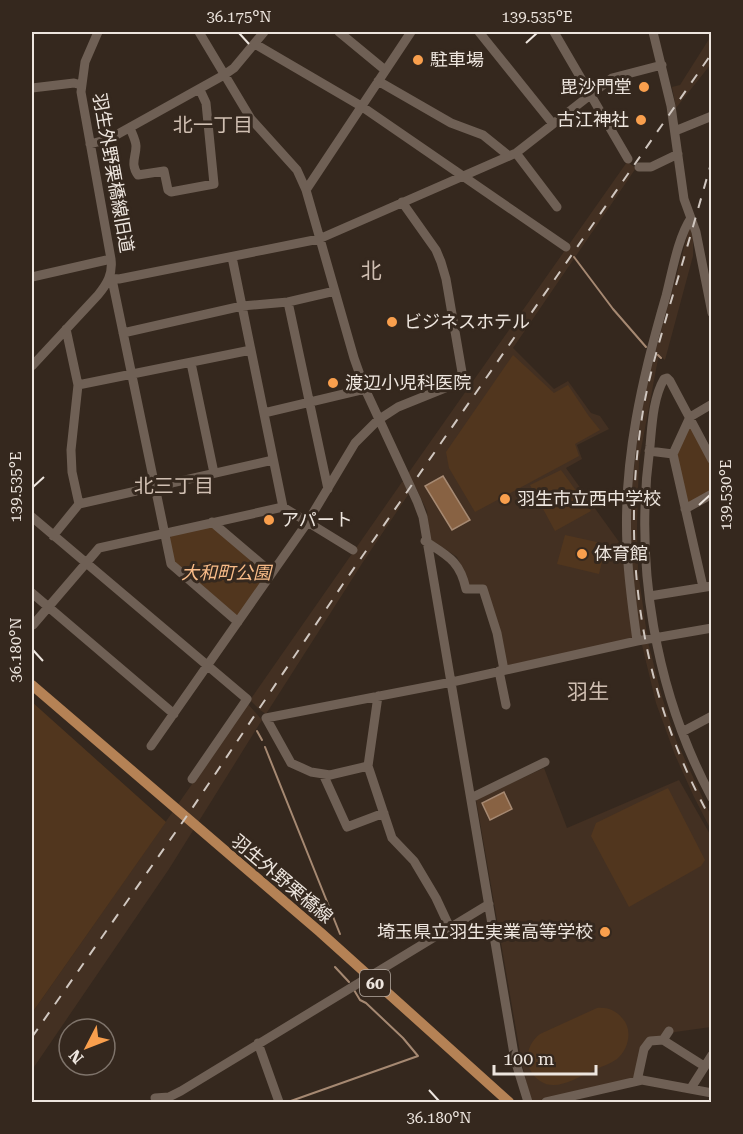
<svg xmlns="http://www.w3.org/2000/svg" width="743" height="1134" font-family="'Roboto Serif','Noto Sans JP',serif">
	<rect width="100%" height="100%" fill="#35281e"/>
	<path fill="#433022" d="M711 36V64L676 108 672 87 680 85Z
		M627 162 636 168 513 348 554 389 568 381 591 413 600 416 609 429 577 445 582 459 566 468 622 546 634 634 631 639 506 666 488 596 467 586 466 577 457 557 430 539 427 511 416 488 407 475Z
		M690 226 693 238V256L665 360 659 355 658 359 639 460 637 527 638 571 647 635 640 637 632 581 630 505 641 404Z
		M405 481 410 492 363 562 266 714 260 710 250 700 402 482Z
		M648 642 662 697 676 740 711 816V830L694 797 675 755 656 703 642 645Z
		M248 704 262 720 169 869 32 1070V1013Z
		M544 768 567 828 679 780 711 836V1027L675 1032 643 1046 633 1079 542 1102H531L522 1064 476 799Z"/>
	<path fill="#51361e" d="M513 355 554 393 568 385 588 415 600 430 575 444 579 456 475 512 449 468 446 452Z
		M690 423 711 465 712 491 687 506 675 453Z
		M561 470 591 511 555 531 530 485Z
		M211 525 269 574 238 620 174 563 169 540 171 536Z
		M565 535 606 544 599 574 557 564Z
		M32 702 166 822 32 1013Z
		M668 788 705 860 701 866 629 907 591 836 596 823Z
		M597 1008C606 1007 616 1010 622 1018 633 1029 629 1049 617 1059 610 1064 600 1067 592 1071 576 1078 556 1092 540 1081 522 1069 525 1045 540 1034Z"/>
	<path fill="#886243" stroke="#a68972" stroke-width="1.5" d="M443 476 470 520 452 530 425 486Z
		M504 792 512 809 490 820 482 803Z"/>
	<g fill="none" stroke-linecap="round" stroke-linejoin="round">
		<path stroke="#a68972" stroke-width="2" d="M574 257 613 309 646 347
			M658 355 661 358
			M257 731 262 740
			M265 747 340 934
			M335 967 349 982
			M288 1102 418 1056 403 1038 366 1003 360 1000 354 990"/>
		<path stroke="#6f6055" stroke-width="9" d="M199 32 251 119 297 170 306 190 354 358 365 389 417 501 423 517 515 1060 528 1102
			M339 32 385 70
			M479 32 553 124
			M554 32 628 159
			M653 32 671 106 684 199 696 232 712 313
			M255 44 361 106 566 247
			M378 81 451 123 483 135 509 156
			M32 88 74 83 81 85
			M130 128C132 133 136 141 136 146 136 157 130 164 138 175L164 171 168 190 171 192 214 184 206 103 200 90
			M675 131 712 116
			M90 144 109 139 224 75 234 68 264 32
			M516 153 557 207
			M639 167H651L678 154
			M306 190 411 32
			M232 257 283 507
			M32 277 111 259
			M288 302 328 489
			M123 333 242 306 288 302 335 291
			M191 363 214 473
			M32 366 98 295C107 284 113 274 111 259L81 92 85 62 98 32
			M78 385 251 350
			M264 413 365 389
			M649 451 673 454
			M712 460 670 381 667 378 664 379C653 398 652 425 650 446 634 565 655 692 712 798
			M79 504 273 460
			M685 509 712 494
			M32 517 247 699 192 779
			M212 522 272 573
			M53 536 79 504 72 472 71 450 78 385 66 329
			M425 541C448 556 460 561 466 589H483L497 633 504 670
			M703 587 673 454 690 417 712 404
			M32 593 174 714
			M650 596 712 586
			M238 622 171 564 113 284 109 278 119 279 319 239 516 153 612 78 662 65
			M33 625 99 548 283 507 353 550
			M637 641C633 610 628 578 627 546 623 460 642 378 666 296 672 273 678 237 691 218
			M499 671 506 705
			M378 696 368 766 392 838 414 861 436 898 450 928
			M682 732 712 716
			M151 746 307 523 355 443 378 420 398 407 460 382 463 378 446 279 441 262 436 250 402 202
			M368 766 330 775 311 772 291 763 266 718 452 682 637 641 712 628
			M323 774 347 827 384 813
			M471 798 545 762
			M669 1031 663 1040 704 1066
			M258 1043 279 1102
			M637 1081 644 1049 650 1041 663 1040
			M691 1088 712 1055
			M155 1098 169 1097 181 1091 489 904
			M546 1102 642 1080 712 1093"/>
		<path stroke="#b58255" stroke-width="10" d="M32 685 320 932 509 1102"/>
		<path stroke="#d0c7c0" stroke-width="2" stroke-dasharray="10 10" stroke-linecap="butt" d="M712 160C698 209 684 259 669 308 660 340 650 372 644 405 619 548 640 694 712 821
			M32 1037 191 810 343 584 712 53"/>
	</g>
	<path fill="none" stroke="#ede5de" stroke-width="2" d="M239 33 249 44M526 43 537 33M33 487 44 477M699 505 710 495M33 650 43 661M429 1090 439 1101"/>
	<g fill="#f99f4d" stroke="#35281e" stroke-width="2">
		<circle cx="418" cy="60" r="6"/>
		<circle cx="644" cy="87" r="6"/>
		<circle cx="641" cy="120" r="6"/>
		<circle cx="392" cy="322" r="6"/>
		<circle cx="333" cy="383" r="6"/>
		<circle cx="505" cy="499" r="6"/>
		<circle cx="269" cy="520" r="6"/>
		<circle cx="582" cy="554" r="6"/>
		<circle cx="605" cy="932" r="6"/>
	</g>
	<g text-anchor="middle" stroke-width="6" stroke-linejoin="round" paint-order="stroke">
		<rect fill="#35281e" stroke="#b6aca4" stroke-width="1.5" x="360" y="970" width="30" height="26" rx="4.5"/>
		<g font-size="16" font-weight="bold" fill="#ede5de">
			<text x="375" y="989">60</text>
		</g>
		<g font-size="18" fill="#ede5de" stroke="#35281e" text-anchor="start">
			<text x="430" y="66">駐車場</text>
			<text x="632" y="93" text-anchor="end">毘沙門堂</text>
			<text x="629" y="126" text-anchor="end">古江神社</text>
			<text x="404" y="328">ビジネスホテル</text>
			<text x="345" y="389">渡辺小児科医院</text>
			<text x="517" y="505">羽生市立西中学校</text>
			<text x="281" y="526">アパート</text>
			<text x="594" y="560">体育館</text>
			<text x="593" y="938" text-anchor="end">埼玉県立羽生実業高等学校</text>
		</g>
		<g font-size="18" fill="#ede5de" stroke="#35281e">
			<text transform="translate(113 173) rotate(80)" y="6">羽生外野栗橋線旧道</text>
			<text transform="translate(282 879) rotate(40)" y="6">羽生外野栗橋線</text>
		</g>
		<g font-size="18" font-style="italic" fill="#f8bb88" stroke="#35281e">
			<text x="226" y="579">大和町公園</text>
		</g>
		<g font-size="20" fill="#d0bfb2" stroke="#35281e">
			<text x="213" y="132">北一丁目</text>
			<text x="174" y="493">北三丁目</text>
		</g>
		<g font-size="21" fill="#d0bfb2" stroke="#35281e">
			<text x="371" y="278">北</text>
			<text x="588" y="699">羽生</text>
		</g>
	</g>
	<rect width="743" height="1134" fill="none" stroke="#35281e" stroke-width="66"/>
	<g transform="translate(87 1047) rotate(228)"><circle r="28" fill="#35281e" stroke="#7f746b" stroke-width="1.5"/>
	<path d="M0-4.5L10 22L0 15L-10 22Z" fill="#f99f4d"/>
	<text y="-9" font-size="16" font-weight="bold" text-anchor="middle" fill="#ede5de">N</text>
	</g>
	<path d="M494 1065v9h102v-9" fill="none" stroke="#ede5de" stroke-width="3"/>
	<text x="503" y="1065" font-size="18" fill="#ede5de" stroke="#35281e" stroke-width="4.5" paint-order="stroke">100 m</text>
	<rect x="33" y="33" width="677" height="1068" fill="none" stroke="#ede5de" stroke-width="2"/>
	<g font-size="15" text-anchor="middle" fill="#ede5de">
		<text x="239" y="22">36.175°N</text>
		<text x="537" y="22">139.535°E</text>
		<text transform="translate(16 487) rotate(-90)" y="5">139.535°E</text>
		<text transform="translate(726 495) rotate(-90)" y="5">139.530°E</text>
		<text transform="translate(16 650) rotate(-90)" y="5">36.180°N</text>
		<text x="439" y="1123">36.180°N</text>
	</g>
</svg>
